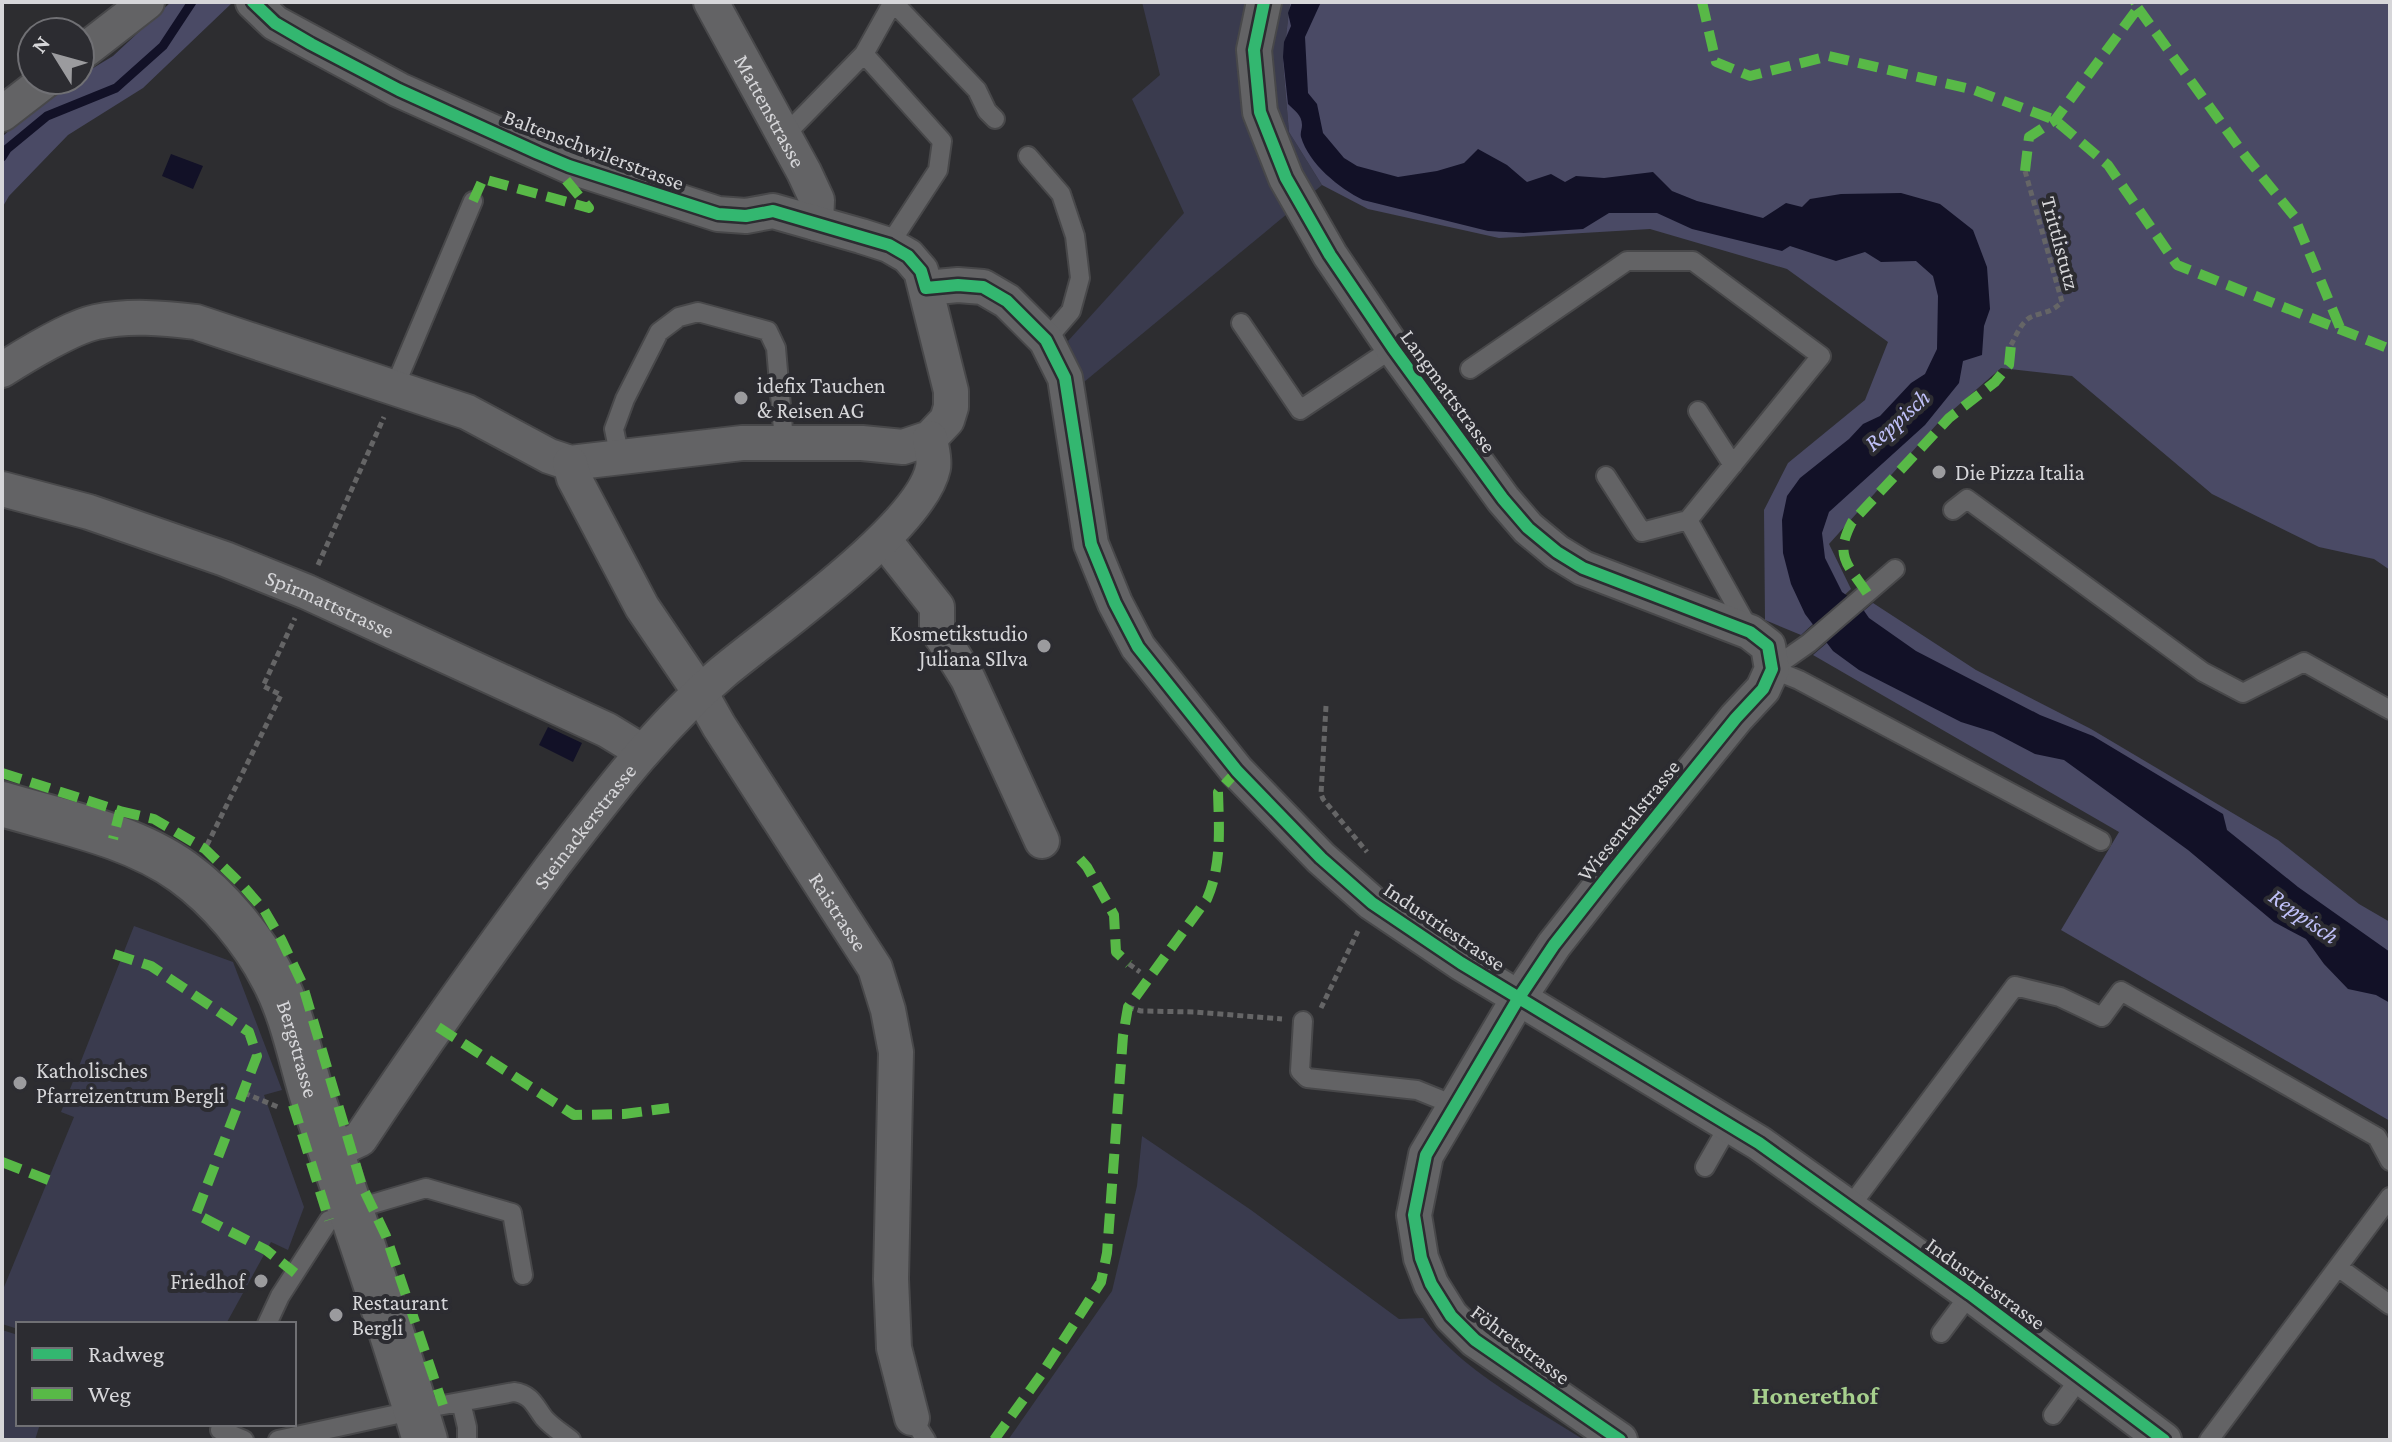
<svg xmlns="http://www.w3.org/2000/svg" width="2392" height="1442" font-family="'Crimson Pro',serif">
	<rect width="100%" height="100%" fill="#2d2d30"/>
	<path fill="#3a3b4e" d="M1142 2H1290L1283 63 1289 132 1322 185 1084 382 1068 341 1184 213 1132 99 1160 75Z
		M134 926 233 962 282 1090 264 1095 304 1207 288 1250 271 1242 226 1324H18V1329L2 1324V1292L74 1117 61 1112Z
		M1142 1136 1251 1210 1399 1319 1423 1318C1463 1372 1528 1404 1584 1440H1008L1112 1291 1137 1186Z
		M2 1330 18 1335V1424H40L35 1440H2Z"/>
	<path fill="#4a4a65" d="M171 2H233L143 88 68 135 9 196 2 208V137L42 101 74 80H80V76L113 56Z
		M1290 2H2390V570L2374 559 2319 547 2212 494 2072 376 2001 368 1938 423 1829 544 1851 589 1801 635 1765 620 1764 510 1788 463 1865 400 1888 342 1787 269 1650 229 1499 238 1368 209 1322 185 1289 132 1283 63Z
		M1873 603 1976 670 2091 729 2278 840 2359 904 2390 922V1121L2061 930 2119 832 1813 655Z"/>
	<path fill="#121127" d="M1292 2H1321L1305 37 1308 93 1317 104 1323 133 1344 158 1357 166 1398 177 1437 171 1464 163 1478 149 1507 165 1527 182 1551 174 1565 182 1576 176 1604 178 1653 172 1672 191 1697 201 1763 218 1786 203 1802 207 1810 199 1841 194 1901 193 1940 204 1973 230 1987 267 1990 309 1984 326 1982 355 1963 361 1959 383 1925 425 1829 512 1822 533 1825 558 1842 592 1860 605 1869 618 1916 651 2040 715 2093 736 2223 814 2227 830 2298 887 2390 952V1003L2376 995 2348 989 2324 964 2306 939 2274 922 2188 850 2064 760 2035 754 1993 732 1961 722 1859 670 1833 651 1805 614 1791 584 1783 553 1782 520 1787 496 1800 478 1849 439 1863 424 1880 416 1911 383 1925 374 1937 349 1938 296 1933 276 1916 261 1881 262 1865 252 1836 261 1790 246 1782 251 1692 229 1657 213H1609L1583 229 1524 233 1488 231 1363 200C1339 188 1309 164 1301 137 1300 133 1302 129 1302 125 1302 115 1294 110 1288 104L1283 57 1284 42 1291 26 1288 13Z
		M171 154 203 166 193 189 162 176Z
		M548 727 582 743 573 762 539 745Z"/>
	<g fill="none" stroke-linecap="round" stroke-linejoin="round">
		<path stroke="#121127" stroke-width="9" d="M2 157 7 149 47 116 116 88 163 46 192 2"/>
		<g stroke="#48484a" stroke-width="22">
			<path id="service" d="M864 54 942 141 938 170 889 245
				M784 136 864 54 893 2 977 90 987 111 995 119
				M1028 156 1061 194 1075 236 1080 278 1071 311 1046 340
				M1241 323 1300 410 1393 348
				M1470 369 1627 261H1693L1821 356 1688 520 1749 629
				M395 386 473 201
				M1698 411 1733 465
				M620 458 614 429 625 399 659 332 679 317 698 312 768 331 776 348 784 441
				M1606 476 1642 532 1688 520
				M1953 510 1967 499 2203 672 2243 693 2304 662 2390 710
				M1772 669 1799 680 2101 841
				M1772 669 1809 643 1895 569
				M1303 1021 1300 1071 1307 1078 1417 1090 1454 1105
				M1705 1167 1729 1125
				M1849 1208 2015 986 2060 997 2102 1017 2121 991 2377 1137 2390 1161
				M352 1210 426 1188 512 1213 523 1275
				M2338 1267 2390 1305
				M267 1324 280 1296 329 1220
				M1941 1333 1970 1294
				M461 1402 467 1427V1440
				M2053 1415 2080 1378
				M912 1418 926 1440
				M220 1430 244 1440
				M278 1440 416 1410 514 1392C531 1394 535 1406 544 1418 552 1427 562 1433 571 1440
				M2209 1440 2390 1197"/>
		</g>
		<g stroke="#48484a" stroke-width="38">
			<g id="minor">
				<path id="s1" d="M711 2 804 172 817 200 816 223"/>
				<path d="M1264 2 1254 50 1260 112 1286 178 1330 255 1393 348 1503 499 1528 528 1557 552 1583 568 1750 632 1768 646 1772 669 1763 689 1736 718 1609 875 1554 945 1518 999 1426 1155 1414 1215 1421 1258 1431 1284 1451 1316 1475 1340 1620 1440"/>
				<path d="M80 54 147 2"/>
				<path d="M2 114 46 80"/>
				<path d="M926 288 958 285 983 287 1007 301 1046 340 1065 378 1091 544 1115 603 1138 647 1237 771 1321 858 1372 903 1461 963 1759 1143 1970 1294 2164 1440"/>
				<path d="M2 370C24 356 72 327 96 322 129 315 163 318 196 322L467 412 549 456 570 463 742 443H862L903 447 930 438 947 420 951 407V391L921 271 908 256 889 245 861 236 773 211 746 216 718 214 569 166 399 90 275 23 253 2"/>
				<path id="s2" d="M570 463 574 478 642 607 701 694 719 726 875 968 888 1010 896 1052 891 1279 894 1348 912 1418"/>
				<path id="s3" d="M2 489 89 512 225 559 307 592 607 730 643 752"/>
				<path d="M884 540 937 607V629L968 679 1042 841"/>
				<path id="s4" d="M332 1152 360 1139C421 1047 486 956 552 867 605 798 656 729 723 672 772 631 921 527 933 468 935 459 931 447 930 438"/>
			</g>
		</g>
		<g stroke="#48484a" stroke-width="48">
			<g id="tertiary">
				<path id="s5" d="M2 804C62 822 132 835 183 872 219 898 253 939 273 978 294 1017 301 1063 315 1105 353 1216 391 1327 425 1440"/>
			</g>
		</g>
		<path stroke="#656566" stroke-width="5" stroke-dasharray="6 4" stroke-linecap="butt" d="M2011 345C2016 336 2021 322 2031 317 2045 311 2049 314 2062 302L2025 171
			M318 565 384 417
			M1326 706 1321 794 1323 799 1367 852
			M207 845 281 695 263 686 295 618
			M1129 964 1140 972
			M1128 1007 1141 1011 1195 1012 1282 1019
			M1321 1008 1358 931
			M244 1093 278 1107"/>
		<use href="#service" stroke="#636365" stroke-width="18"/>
		<use href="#minor" stroke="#636365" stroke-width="34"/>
		<use href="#tertiary" stroke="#636365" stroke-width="44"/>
		<path stroke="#58b947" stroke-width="10" stroke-dasharray="20 10" stroke-linecap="butt" d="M1702 2 1716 62 1750 76 1829 56 1974 90 2055 120 2108 165 2177 265 2390 349
			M2138 8 2246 157 2294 216 2341 330
			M2025 171 2029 137 2055 120 2138 8 2135 2
			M473 201 483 179 589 208 566 180 569 166
			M1867 593C1847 563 1834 557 1852 522L1949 418 1995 382 2009 365 2011 345
			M2 773 120 811 113 839
			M120 811 154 819 205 849 243 886 264 910 281 939 302 983 362 1186 386 1236 443 1405
			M1080 859 1087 867 1114 915 1116 952 1129 964
			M114 954 151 966 249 1032 257 1056 196 1214 266 1250 295 1273
			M438 1027 574 1115 624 1114 669 1108
			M293 1105 329 1220
			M2 1162 56 1183
			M994 1440 1041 1375 1101 1282 1107 1253 1123 1036 1128 1007 1207 899C1222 864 1219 829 1218 792L1237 771"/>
		<g stroke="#2c2c31" stroke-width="17">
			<path id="cycleway" d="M253 2 275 23 311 44 399 90 538 153 569 166 718 214 746 216 773 211 889 245 908 256 921 271 926 288 958 285 983 287 1007 301 1046 340 1065 378 1091 544 1115 603 1138 647 1237 771 1321 858 1372 903 1461 963 1759 1143 1970 1294 2164 1440
				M1264 2 1254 50 1260 112 1286 178 1330 255 1393 348 1503 499 1528 528 1557 552 1583 568 1750 632 1768 646 1772 669 1763 689 1736 718 1609 875 1554 945 1518 999 1426 1155 1414 1215 1421 1258 1431 1284 1451 1316 1475 1340 1620 1440"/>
		</g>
		<use href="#cycleway" stroke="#33b770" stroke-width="12"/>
	</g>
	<g fill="#9b9b9e" stroke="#2c2c31" stroke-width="3">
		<circle cx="741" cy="398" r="8"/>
		<circle cx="1939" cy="472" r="8"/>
		<circle cx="1044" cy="646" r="8"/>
		<circle cx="20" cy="1083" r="8"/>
		<circle cx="261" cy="1281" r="8"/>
		<circle cx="336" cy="1315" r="8"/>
	</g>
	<g text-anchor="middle" stroke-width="8" stroke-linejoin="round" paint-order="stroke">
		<g font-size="22" fill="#d6d6d9" stroke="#2c2c31">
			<text dy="8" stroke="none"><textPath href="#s1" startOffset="124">Mattenstrasse</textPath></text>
			<text transform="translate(594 149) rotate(21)" y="8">Baltenschwilerstrasse</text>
			<text transform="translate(2061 243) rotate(75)" y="8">Trittlistutz</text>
			<text transform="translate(1449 391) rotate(54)" y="8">Langmattstrasse</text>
			<text dy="8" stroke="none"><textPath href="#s3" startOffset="348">Spirmattstrasse</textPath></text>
			<text transform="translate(1628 820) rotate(-51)" y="8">Wiesentalstrasse</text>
			<text dy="8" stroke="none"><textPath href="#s4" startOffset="416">Steinackerstrasse</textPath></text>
			<text dy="8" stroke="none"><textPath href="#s2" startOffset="524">Raistrasse</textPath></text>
			<text transform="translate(1445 926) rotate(34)" y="8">Industriestrasse</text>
			<text dy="8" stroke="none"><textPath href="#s5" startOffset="410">Bergstrasse</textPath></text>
			<text transform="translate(1986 1283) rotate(36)" y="8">Industriestrasse</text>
			<text transform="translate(1521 1344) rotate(37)" y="8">Föhretstrasse</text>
		</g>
		<g font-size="22" fill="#d6d6d9" stroke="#2c2c31" text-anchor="start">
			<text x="757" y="393">idefix Tauchen<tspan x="757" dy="25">&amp; Reisen AG</tspan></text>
			<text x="1955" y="480">Die Pizza Italia</text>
			<text x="1028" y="641" text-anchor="end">Kosmetikstudio<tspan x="1028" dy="25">Juliana SIlva</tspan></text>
			<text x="36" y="1078">Katholisches<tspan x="36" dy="25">Pfarreizentrum Bergli</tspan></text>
			<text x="245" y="1289" text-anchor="end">Friedhof</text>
			<text x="352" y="1310">Restaurant<tspan x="352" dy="25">Bergli</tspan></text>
		</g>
		<g font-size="24" font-style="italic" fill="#c0c1f9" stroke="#2c2c31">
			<text transform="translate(1897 420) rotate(-42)" y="8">Reppisch</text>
			<text transform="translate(2304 916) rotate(35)" y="8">Reppisch</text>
		</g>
		<g font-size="26" font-weight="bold" fill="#a6cf8d" stroke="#2c2c31">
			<text x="1815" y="1404">Honerethof</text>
		</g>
	</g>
	<rect width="2392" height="1442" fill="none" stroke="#d6d6d9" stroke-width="8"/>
	<rect x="16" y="1322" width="280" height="104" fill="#2c2c31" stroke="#707074" stroke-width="2"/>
	<rect x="32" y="1348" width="40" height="12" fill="#33b770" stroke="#707074" stroke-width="2"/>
	<text x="88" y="1362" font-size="24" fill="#d6d6d9">Radweg</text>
	<rect x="32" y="1388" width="40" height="12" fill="#58b947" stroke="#707074" stroke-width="2"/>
	<text x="88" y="1402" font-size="24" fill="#d6d6d9">Weg</text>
	<g transform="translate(56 56) rotate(307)"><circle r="38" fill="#2c2c31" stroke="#707074" stroke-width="2"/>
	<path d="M0-6L14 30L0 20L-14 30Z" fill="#9b9b9e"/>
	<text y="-12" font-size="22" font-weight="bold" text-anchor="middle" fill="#d6d6d9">N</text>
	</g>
</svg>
